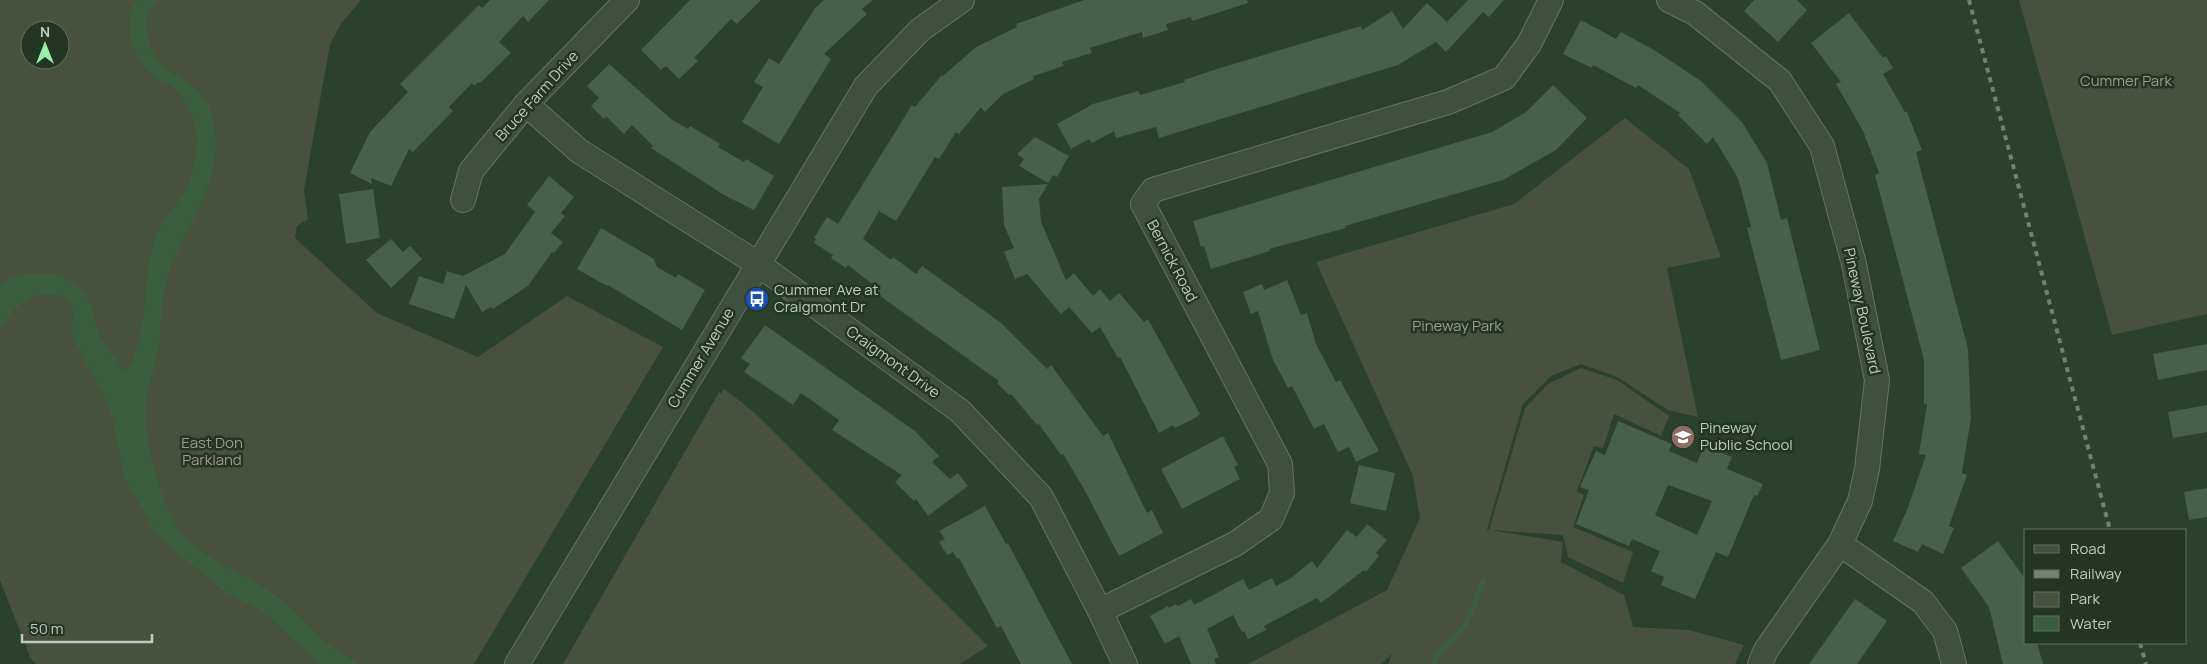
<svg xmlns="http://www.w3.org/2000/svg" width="2207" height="664" font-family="Manrope,sans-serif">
	<rect width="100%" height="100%" fill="#2a412c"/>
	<path fill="#48513b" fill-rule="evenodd" d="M0 0H361L341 24 330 44 304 190 308 219 297 226 295 238 377 313 478 357 567 296 663 347 474 664H36L30 657 0 580ZM30 30H60V60H30Z
		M2019 0H2207V314L2112 335Z
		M1625 118 1689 169 1721 257 1667 268 1698 417 1668 410 1617 377 1581 364 1551 376 1523 404 1487 530H1489L1525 408 1548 384 1581 368 1617 380 1669 416 1661 436 1614 414 1603 448 1594 446 1577 491 1584 495 1573 527 1633 552 1623 583 1568 557 1563 535 1490 530 1563 542 1561 562 1624 595 1633 627 1689 630 1744 645 1735 664H1388L1392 654 1381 664H1248L1387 590 1420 518 1413 476 1316 262 1514 204Z
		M724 389 754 412 988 646 960 664H563L719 392 721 394Z"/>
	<path fill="#3b5f3d" d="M138 0H158C154 5 148 11 147 17 144 32 152 59 165 68 176 76 189 82 199 91 209 101 213 118 215 131 221 186 187 223 169 271 160 297 163 323 158 350 155 369 148 386 146 405 143 437 161 507 181 532 201 557 241 573 268 590 288 602 304 623 322 639 333 648 346 656 358 664H320L261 610 222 590 158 536 124 477 114 424 108 404 72 335 73 312 70 300C38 284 17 302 0 328V284C28 269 67 267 87 297 93 307 93 320 98 331 104 346 117 358 125 372 151 337 140 277 156 236 162 220 173 209 183 195 192 180 200 146 196 129 193 117 184 97 175 89 167 82 156 80 149 72 134 56 119 19 138 0Z"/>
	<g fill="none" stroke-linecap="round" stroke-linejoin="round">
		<path stroke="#3b5f3d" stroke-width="5" d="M1433 664C1439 650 1445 648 1455 638 1469 623 1476 599 1483 581"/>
	</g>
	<path fill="#476049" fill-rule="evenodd" d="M490 0H549L528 22 523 16 499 42 511 53 480 83 478 82 474 86 472 83 449 107 453 111 413 152 409 149 391 186 371 178 372 184 350 173 370 132 408 92 400 84 479 5 482 8Z
		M690 0H761L737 24 731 19 694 58 698 61 679 79 666 66 661 70 641 50Z
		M824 0H873L862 9 867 14 824 54 831 59 779 144 742 122 763 87 754 82 769 58 779 64 815 8Z
		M1084 0H1247L1248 3 1192 21 1191 17 1166 24 1168 30 1143 38 1142 32 1090 48 1092 53 1062 62 1064 66 1033 76 1034 79 1003 94 985 112 981 107 959 134 956 132 939 159 935 157 896 221 879 211 863 239 891 260 893 257 916 274 922 266 1000 322 1047 369 1051 365 1103 436 1108 433 1147 513 1152 510 1163 533 1119 556 1084 489 1063 454 1061 455 1038 423 1037 425 1011 394 1009 395 997 383 999 381 887 301 869 287 872 284 848 265 846 268 831 258 833 255 814 243 816 239 814 238 827 217 838 224 912 105 915 107 942 75 943 76 976 47 1017 27 1016 24Z
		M1468 0H1504L1489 17 1483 12 1446 52 1436 42 1398 65 1159 138 1156 127 1116 138 1114 131 1092 143 1089 139 1071 149 1057 124 1093 104 1138 91 1140 95 1185 82 1184 80 1220 68 1361 26 1362 30 1392 11 1403 29 1427 3 1447 22Z
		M1754 0H1797L1807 10 1778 42 1744 11Z
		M1849 13 1883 58 1886 56 1893 68 1883 74 1905 112H1907L1922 150 1916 152 1968 349 1971 418 1962 473 1967 475 1949 526 1954 528 1943 554 1922 544 1918 552 1893 541 1907 510 1926 455 1919 454 1927 404H1924V360L1875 175 1879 173 1863 131 1836 84 1841 82 1811 43Z
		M1581 20 1616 39 1621 32 1654 50 1701 81 1742 122 1767 163 1781 220 1787 218 1820 350 1781 360 1747 228 1751 227 1738 178 1713 137 1707 144 1678 115 1680 113 1638 85 1636 88 1593 65 1592 68 1563 54Z
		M609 64 671 119 688 129 690 126 720 144 718 147 744 162 746 159 774 176 754 210 724 195 651 148 653 146 632 125 624 134 606 116 604 119 591 106 599 98 587 86Z
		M1553 85 1587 118 1556 150 1503 180 1345 226 1346 228 1269 249 1270 251 1211 269 1204 246 1201 247 1193 221 1492 132 1526 112Z
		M1035 137 1069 156 1057 177 1053 175 1048 183 1019 166 1024 159 1017 154Z
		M549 176 574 197 561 213 565 216 551 233 563 242 554 253 552 252 528 286 493 309 491 307 482 312 466 285 454 319 409 304 419 276 443 284 447 271 463 276 505 254 535 212 527 205Z
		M1048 184 1039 199 1041 222 1066 280 1074 273 1093 296 1100 289 1110 301 1119 293 1144 322 1148 319 1200 414 1195 418 1175 428 1173 425 1159 433 1120 357 1118 358 1100 327 1092 333 1069 307 1061 314 1027 274 1015 279 1004 252 1014 248 1004 225 1002 187Z
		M373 189 380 238 346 244 339 194Z
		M601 228 654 259 657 267 676 278 678 274 705 290 682 330 608 285 607 286 577 269Z
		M391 239 403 252 410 246 422 259 391 288 366 260Z
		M1287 280 1301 315 1307 313 1316 344 1336 382 1340 380 1379 451 1356 462 1349 447 1338 452 1324 424 1314 429 1292 386 1288 388 1273 360 1258 311 1251 314 1243 292 1262 284 1264 290Z
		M765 325 915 431 939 456 932 462 950 479 958 473 968 486 928 516 916 499 914 501 895 482 902 475 832 430 839 420 801 393 793 405 744 372 750 364 741 358Z
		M2207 344V370L2158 380 2153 354Z
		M2207 405V432L2173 438 2168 412Z
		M1618 421 1672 444 1669 451 1697 463 1704 446 1732 457 1727 469 1763 484 1757 496 1754 495 1728 557 1716 552 1695 599 1661 585 1664 577 1651 571 1660 551 1632 539 1629 546 1576 524 1589 490 1580 487 1596 451 1605 455ZM1668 485 1712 501 1697 535 1655 515Z
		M1223 436 1238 465 1234 467 1240 479 1182 509 1161 469Z
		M1359 465 1395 473 1386 511 1350 503Z
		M2207 488V517L2189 520 2184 492Z
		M985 506 1006 544 1008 543 1072 664H1021L1001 626 997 628 959 558 957 559 953 552 947 555 939 542 945 539 939 531Z
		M1367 524 1387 540 1376 553 1379 556 1366 572 1364 570 1321 603 1317 598 1264 626 1266 630 1248 639 1244 631 1242 632 1233 615 1207 629 1219 657 1214 659 1216 664H1191L1179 636 1165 644 1150 616 1168 606 1169 608 1176 604 1178 606 1191 599 1194 605 1243 579 1249 590 1272 578 1276 586 1291 578 1312 561 1317 568 1347 530 1357 537Z
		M1998 541 2026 580V643H2037L2043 664H2003L1989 607 1961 568Z
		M1855 599 1887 621 1857 664H1809Z"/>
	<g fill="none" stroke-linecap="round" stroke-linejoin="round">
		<g stroke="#627464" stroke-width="26">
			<path id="minor" d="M1669 0 1695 13 1780 81 1822 146 1854 264 1877 380 1867 469 1860 501 1840 544 1766 650 1760 664
				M526 104 579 151 758 264 960 411 1041 497 1100 611 1125 664
				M463 200 471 171 526 104 627 0
				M1840 544 1923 602 1945 631 1954 664
				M1100 611 1235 544 1271 519 1282 493 1280 464 1143 204 1153 190 1448 102 1504 78 1529 44 1551 0
				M517 664 866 86 920 30 962 0"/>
		</g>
		<use href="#minor" stroke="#3e5140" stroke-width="24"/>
		<path stroke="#6e8370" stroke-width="4" stroke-dasharray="5 5" stroke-linecap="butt" d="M1969 0 2110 530
			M2140 643 2146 664"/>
	</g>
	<defs>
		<g id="bus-disc" transform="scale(1.25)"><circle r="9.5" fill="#1a4fb4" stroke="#233624"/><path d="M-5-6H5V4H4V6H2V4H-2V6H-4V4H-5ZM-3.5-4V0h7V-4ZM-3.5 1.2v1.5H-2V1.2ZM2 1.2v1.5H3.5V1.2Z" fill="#fff"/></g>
		<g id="school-disc" transform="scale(1.25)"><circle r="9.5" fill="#8d6e63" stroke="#233624"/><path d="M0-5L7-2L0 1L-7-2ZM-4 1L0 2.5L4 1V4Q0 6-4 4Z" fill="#fff"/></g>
	</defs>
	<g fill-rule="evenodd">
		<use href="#bus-disc" x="757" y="299"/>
		<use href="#school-disc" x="1683" y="437"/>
	</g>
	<g text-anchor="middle" stroke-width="5" stroke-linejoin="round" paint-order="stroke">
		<g font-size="15" fill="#a39a83" stroke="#233624">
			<text x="2126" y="86">Cummer Park</text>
			<text x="1457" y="331">Pineway Park</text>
			<text x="212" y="448">East Don<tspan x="212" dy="17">Parkland</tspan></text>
		</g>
		<g font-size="15" fill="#bbcbbd" stroke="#233624">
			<text transform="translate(537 96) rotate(-48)" y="5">Bruce Farm Drive</text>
			<text transform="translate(1172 261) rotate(62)" y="5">Bernick Road</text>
			<text transform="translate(1862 311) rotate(78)" y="5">Pineway Boulevard</text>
			<text transform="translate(701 358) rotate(-59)" y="5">Cummer Avenue</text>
			<text transform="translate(893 362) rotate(36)" y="5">Craigmont Drive</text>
		</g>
		<g font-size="15" fill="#bbcbbd" stroke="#233624" text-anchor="start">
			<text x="774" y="295">Cummer Ave at<tspan x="774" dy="17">Craigmont Dr</tspan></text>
			<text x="1700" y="433">Pineway<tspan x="1700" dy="17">Public School</tspan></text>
		</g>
	</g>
	<rect x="2024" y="529" width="162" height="115" fill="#233624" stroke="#607261"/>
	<rect x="2034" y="545" width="25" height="8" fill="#3e5140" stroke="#607261"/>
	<text x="2070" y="554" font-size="15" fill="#bbcbbd">Road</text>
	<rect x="2034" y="570" width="25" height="8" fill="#6e8370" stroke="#607261"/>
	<text x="2070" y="579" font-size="15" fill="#bbcbbd">Railway</text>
	<rect x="2034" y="592" width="25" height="15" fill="#48513b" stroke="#607261"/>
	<text x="2070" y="604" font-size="15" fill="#bbcbbd">Park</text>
	<rect x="2034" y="616" width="25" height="15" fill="#3b5f3d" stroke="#607261"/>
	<text x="2070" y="629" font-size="15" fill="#bbcbbd">Water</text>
	<g transform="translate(45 45)"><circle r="24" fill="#233624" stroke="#607261"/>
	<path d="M0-4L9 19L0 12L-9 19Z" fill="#9ceea6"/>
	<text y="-8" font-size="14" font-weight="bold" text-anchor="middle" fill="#bbcbbd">N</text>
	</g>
	<path d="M22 634v8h130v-8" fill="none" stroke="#bbcbbd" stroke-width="2.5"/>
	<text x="30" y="634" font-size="15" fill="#bbcbbd" stroke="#233624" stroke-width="4" paint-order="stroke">50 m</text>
</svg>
